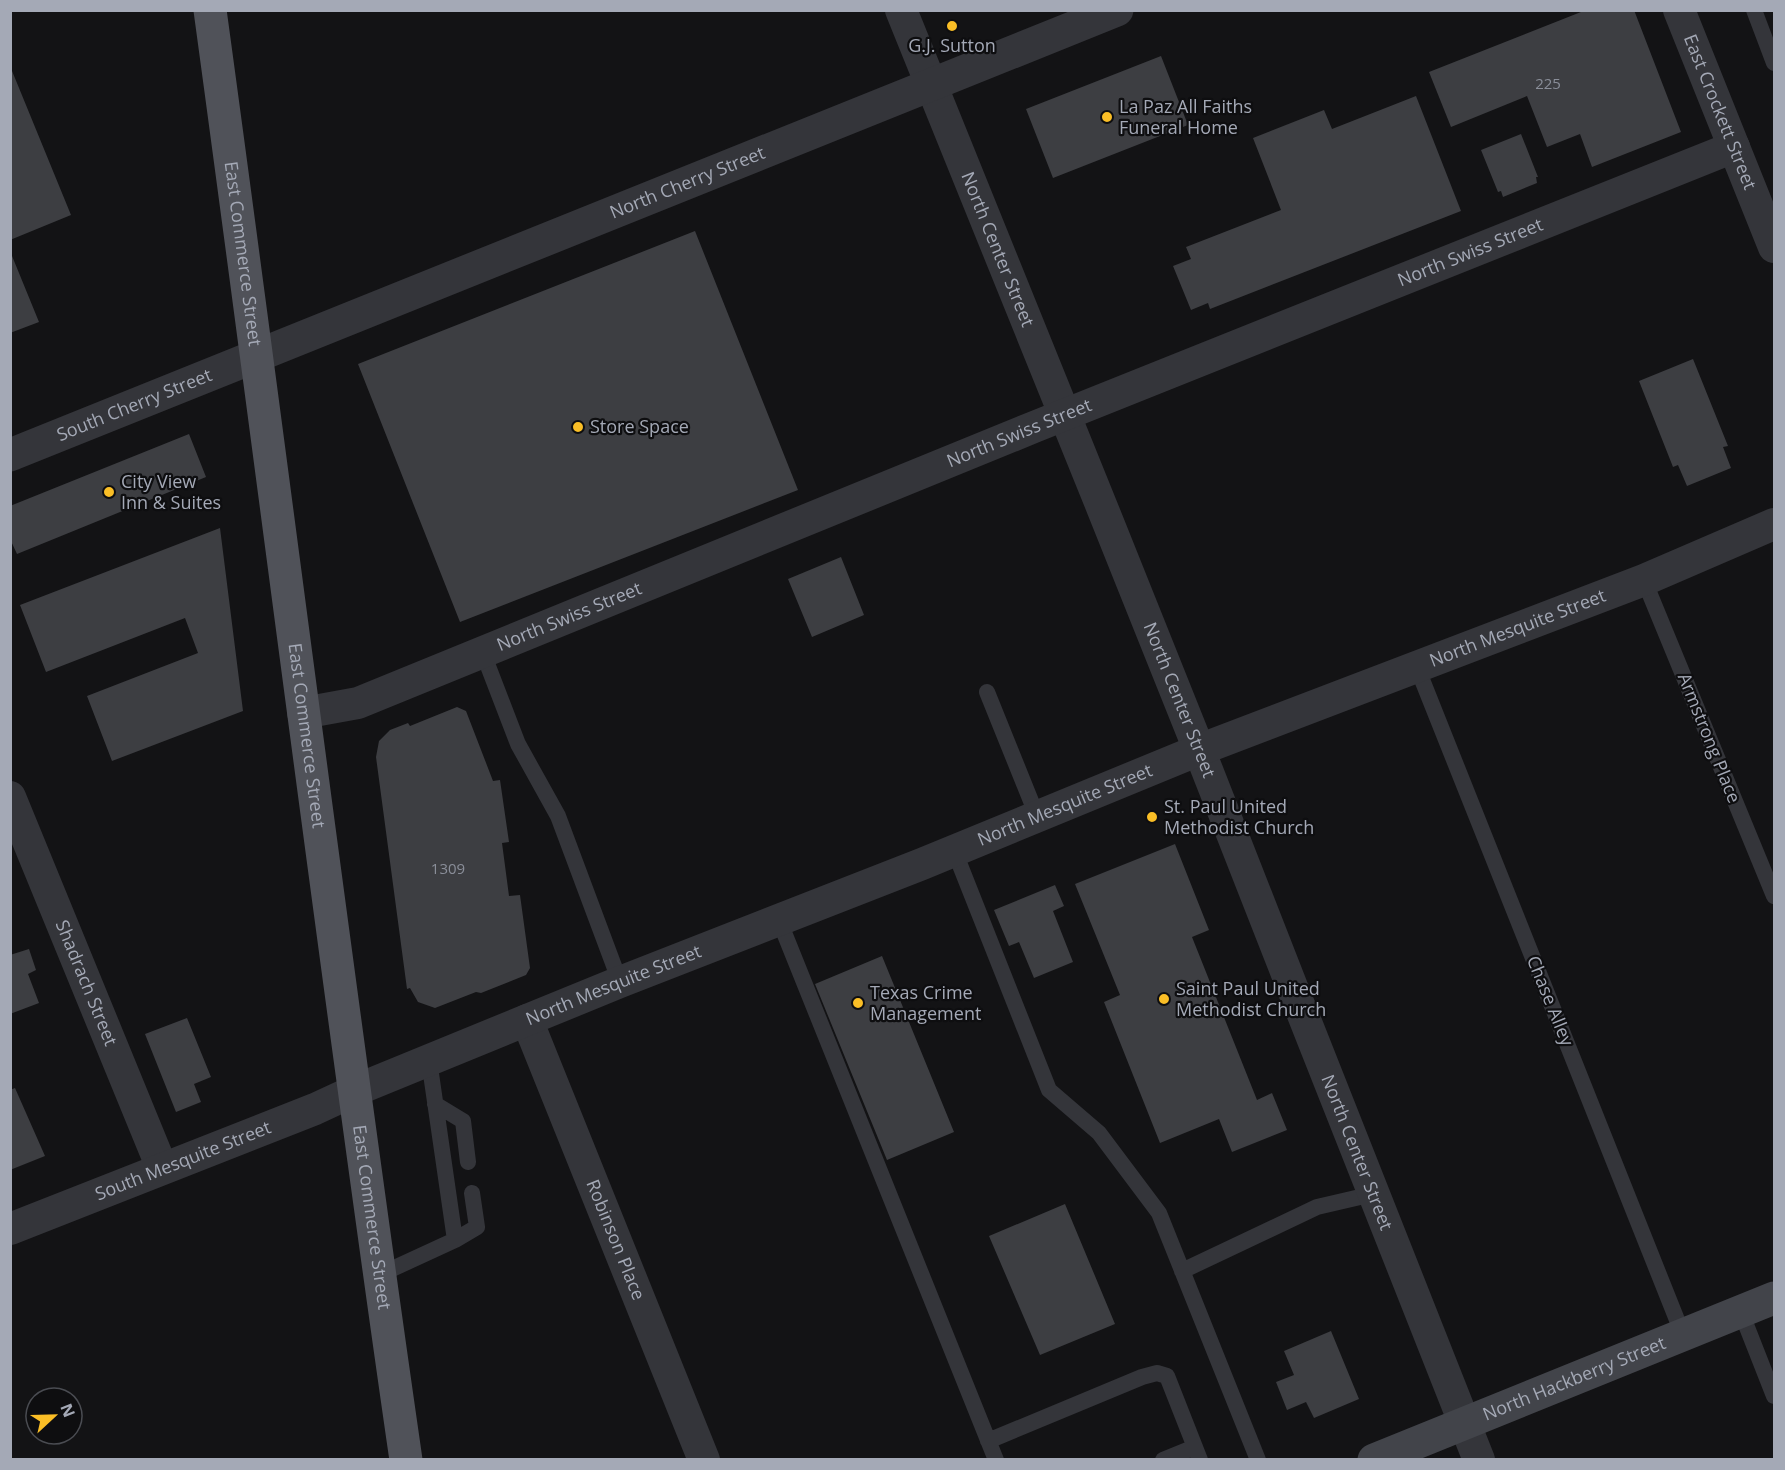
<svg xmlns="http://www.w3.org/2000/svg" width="1785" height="1470" font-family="'Open Sans',sans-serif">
	<rect width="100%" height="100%" fill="#131315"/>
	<path fill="#3d3e42" d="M1586 10H1634L1681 132 1592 167 1580 134 1547 147 1527 96 1451 127 1429 72Z
		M1161 56 1188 125 1053 178 1026 109Z
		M10 66 71 215 10 240Z
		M1416 96 1461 211 1210 309 1208 303 1191 310 1173 266 1191 259 1186 247 1281 210 1253 138 1324 110 1332 129Z
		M1521 134 1538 177H1536L1537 183 1503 197 1501 191 1498 192 1481 150Z
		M695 231 798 490 460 622 358 364Z
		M10 251 39 322 10 333Z
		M1693 359 1728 446 1723 447 1731 468 1687 486 1678 465 1673 467 1639 381Z
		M189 434 206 477 17 554 10 539V506Z
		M220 528 243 711 112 761 87 696 198 653 185 618 46 672 20 605Z
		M841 557 864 615 812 637 788 579Z
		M457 707 466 711 493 781 500 780 509 842 502 843 509 896 520 895 530 968 526 975 481 993 476 992 435 1008 418 1002 410 988 407 989 376 757 379 741 390 730 408 723 410 726Z
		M1175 844 1209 930 1192 937 1257 1100 1272 1093 1287 1130 1232 1152 1219 1119 1160 1143 1104 1002 1120 995 1075 884Z
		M1055 885 1064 906 1053 911 1073 962 1034 978 1019 942 1009 946 994 910Z
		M29 949 36 970 28 974 39 1003 10 1014V955Z
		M882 956 954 1132 887 1160 815 984Z
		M187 1018 211 1077 194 1084 201 1102 176 1112 145 1034Z
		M15 1088 45 1156 10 1170V1090Z
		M1065 1204 1115 1324 1040 1355 989 1236Z
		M1331 1331 1359 1399 1314 1418 1306 1402 1287 1410 1276 1382 1294 1375 1284 1351Z"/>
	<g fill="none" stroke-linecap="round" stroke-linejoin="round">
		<path stroke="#34353a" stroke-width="16" d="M1754 10 1774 63
			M1644 580 1774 896
			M483 653 518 744 558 816 620 982
			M1417 667 1683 1335
			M987 692 1037 816
			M954 850 1049 1090 1099 1133 1159 1213 1258 1460
			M779 920 996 1460
			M435 1104 463 1121 468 1162
			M455 1240 477 1227 472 1193
			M1182 1271 1317 1207 1373 1194
			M379 1275 455 1240 429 1060
			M1741 1312 1774 1396
			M988 1441 1142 1377 1157 1373 1167 1376 1200 1460
			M1163 1460 1195 1447"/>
		<g stroke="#34353a" stroke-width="32">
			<path id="s1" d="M901 10C1000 258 1102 504 1200 752 1293 988 1384 1225 1479 1460"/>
			<path id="s2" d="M1679 10 1774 247"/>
			<path id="s3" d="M303 713 358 703 1034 427 1734 147"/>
			<path id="s4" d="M10 797 162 1168"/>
			<path id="s5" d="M527 1020 704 1460"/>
			<path id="s6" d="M10 1229 315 1109 356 1090 620 982 922 864 1199 750 1644 580 1774 524"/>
		</g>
		<path stroke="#34353a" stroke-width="33" id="s7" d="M10 455 1117 10"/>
		<path stroke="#42444a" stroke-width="33" id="s8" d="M1374 1460 1774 1298"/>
		<path stroke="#505259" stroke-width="33" id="s9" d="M210 10C276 493 336 977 406 1460"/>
	</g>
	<g fill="#fabe26" stroke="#0e0e10" stroke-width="2">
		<circle cx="952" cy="26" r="6"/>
		<circle cx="1107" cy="117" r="6"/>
		<circle cx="578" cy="427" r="6"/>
		<circle cx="109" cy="492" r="6"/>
		<circle cx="1152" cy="817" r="6"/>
		<circle cx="1164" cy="999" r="6"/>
		<circle cx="858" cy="1003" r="6"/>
	</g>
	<g text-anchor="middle" stroke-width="4.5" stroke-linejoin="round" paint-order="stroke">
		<g font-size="15" fill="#8a8e99">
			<text x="1548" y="89">225</text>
			<text x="448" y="874">1309</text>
		</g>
		<g font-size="18" fill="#a4a9b6" stroke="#0e0e10" text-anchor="start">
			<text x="952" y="52" text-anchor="middle">G.J. Sutton</text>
			<text x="1119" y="113">La Paz All Faiths<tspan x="1119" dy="21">Funeral Home</tspan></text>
			<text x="590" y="433">Store Space</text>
			<text x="121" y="488">City View<tspan x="121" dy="21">Inn &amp; Suites</tspan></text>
			<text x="1164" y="813">St. Paul United<tspan x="1164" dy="21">Methodist Church</tspan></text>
			<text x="1176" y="995">Saint Paul United<tspan x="1176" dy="21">Methodist Church</tspan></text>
			<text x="870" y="999">Texas Crime<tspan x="870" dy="21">Management</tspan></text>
		</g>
		<g font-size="18" fill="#a4a9b6" stroke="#0e0e10">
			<text dy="6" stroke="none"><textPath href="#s2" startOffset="110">East Crockett Street</textPath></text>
			<text dy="6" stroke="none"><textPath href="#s7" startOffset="730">North Cherry Street</textPath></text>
			<text dy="6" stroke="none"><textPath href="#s1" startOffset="258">North Center Street</textPath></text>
			<text dy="6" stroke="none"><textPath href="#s9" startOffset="246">East Commerce Street</textPath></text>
			<text dy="6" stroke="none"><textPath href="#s3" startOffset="1256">North Swiss Street</textPath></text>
			<text dy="6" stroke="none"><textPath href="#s7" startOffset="134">South Cherry Street</textPath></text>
			<text dy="6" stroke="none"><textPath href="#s3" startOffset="770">North Swiss Street</textPath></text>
			<text dy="6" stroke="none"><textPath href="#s3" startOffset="284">North Swiss Street</textPath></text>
			<text dy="6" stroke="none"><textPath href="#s6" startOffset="1623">North Mesquite Street</textPath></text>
			<text dy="6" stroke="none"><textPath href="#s1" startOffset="744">North Center Street</textPath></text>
			<text dy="6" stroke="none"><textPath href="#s9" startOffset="732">East Commerce Street</textPath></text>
			<text transform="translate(1709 738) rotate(68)" y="6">Armstrong Place</text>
			<text dy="6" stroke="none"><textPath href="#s6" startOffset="1137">North Mesquite Street</textPath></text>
			<text dy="6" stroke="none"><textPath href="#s4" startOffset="201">Shadrach Street</textPath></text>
			<text dy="6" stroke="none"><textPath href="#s6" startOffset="651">North Mesquite Street</textPath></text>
			<text transform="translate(1550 1001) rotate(68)" y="6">Chase Alley</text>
			<text dy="6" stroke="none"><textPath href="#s1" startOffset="1230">North Center Street</textPath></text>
			<text dy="6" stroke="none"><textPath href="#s6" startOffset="186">South Mesquite Street</textPath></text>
			<text dy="6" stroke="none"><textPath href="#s9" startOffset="1218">East Commerce Street</textPath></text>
			<text dy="6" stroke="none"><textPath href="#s5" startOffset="237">Robinson Place</textPath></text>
			<text dy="6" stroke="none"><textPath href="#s8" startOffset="216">North Hackberry Street</textPath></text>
		</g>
	</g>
	<rect width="1785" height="1470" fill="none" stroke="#a4a9b6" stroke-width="24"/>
	<g transform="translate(54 1416) rotate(68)"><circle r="28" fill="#0e0e10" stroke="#4a4c52" stroke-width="1.5"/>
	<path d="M0-4.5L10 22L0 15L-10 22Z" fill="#fabe26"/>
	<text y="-9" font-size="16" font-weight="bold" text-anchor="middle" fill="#a4a9b6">N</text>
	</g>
</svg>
